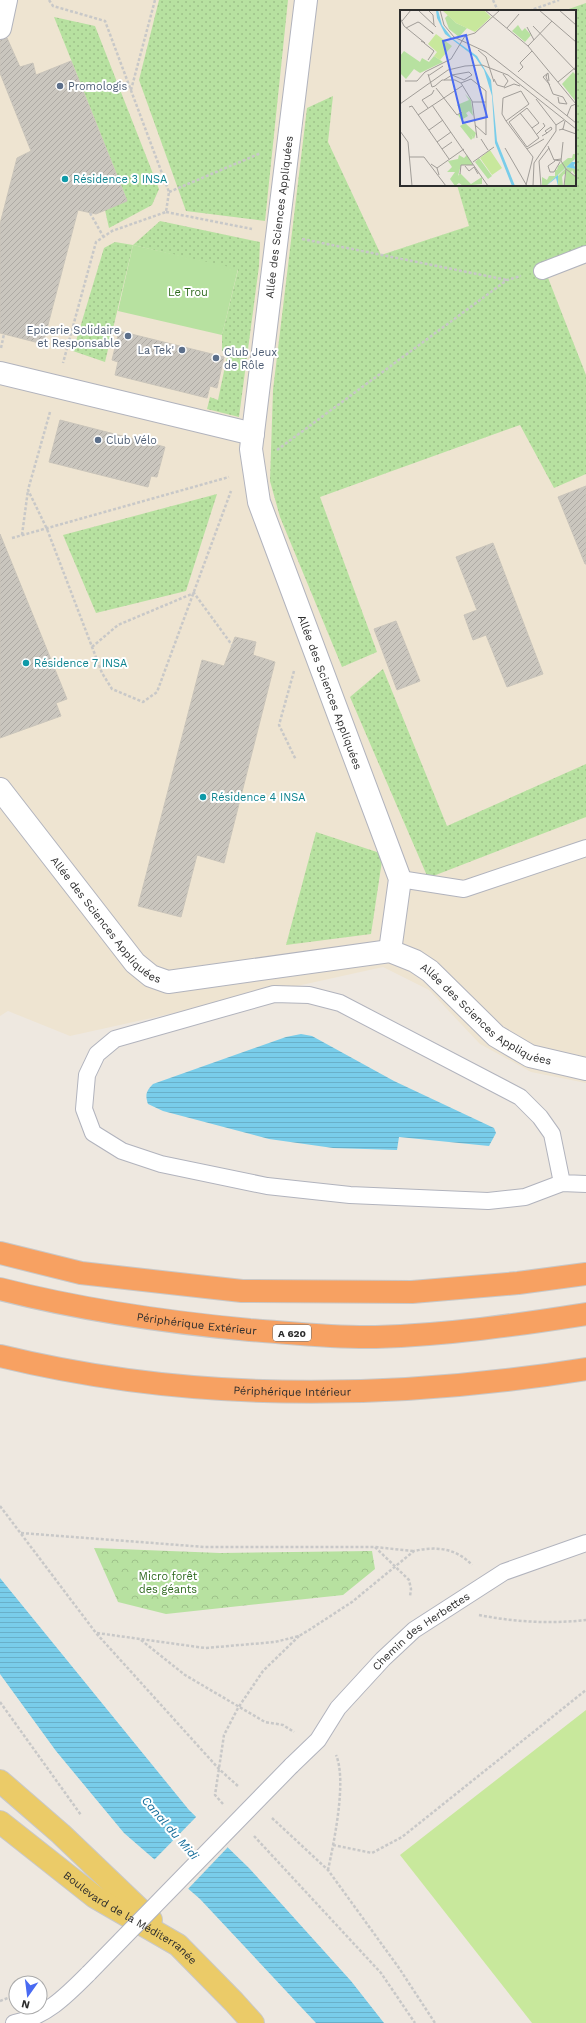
<svg xmlns="http://www.w3.org/2000/svg" width="586" height="2023" font-family="'Work Sans',sans-serif">
	<defs>
		<pattern id="grass-dots" width="8" height="8" patternUnits="userSpaceOnUse"><rect width="8" height="8" fill="#b7e1a0"/><path d="M2 2h.1M6 6h.1" fill="none" stroke="#9ec18a" stroke-width="1.8" stroke-linecap="round"/></pattern>
		<pattern id="forest-crowns" width="20" height="18" patternUnits="userSpaceOnUse"><rect width="20" height="18" fill="#b7e1a0"/><path d="M2 6a3 3 0 1 1 6 0M12 15a3 3 0 1 1 6 0" fill="none" stroke="#9ec18a"/></pattern>
		<pattern id="water-rules" width="6" height="5" patternUnits="userSpaceOnUse"><rect width="6" height="5" fill="#79cdea"/><path d="M0 2.5h6" fill="none" stroke="#69b0c9"/></pattern>
		<pattern id="building-hatch" width="6" height="6" patternUnits="userSpaceOnUse"><rect width="6" height="6" fill="#cac6be"/><path d="M-1 1l2-2M0 6l6-6M5 7l2-2" fill="none" stroke="#aeaaa4"/></pattern>
	</defs>
	<rect width="100%" height="100%" fill="#eee8e0"/>
	<path fill="#eee4d1" fill-rule="evenodd" d="M0 0H586V1083L531 1072 480 1044 429 990 383 967 70 1036 8 1011 0 1016ZM401 11H575V185H401Z"/>
	<path fill="url(#grass-dots)" d="M159 0H288L265 221 186 211 139 80Z
		M586 3V246L543 265 586 375V474L554 488 520 425 320 497 377 652 342 667 280 517 270 481 273 390 307 108 333 96 328 142 381 255 469 226 457 185H575V11H563Z
		M54 17 95 26 159 189 152 205 109 228 105 210 127 200Z
		M160 221 260 242 259 266 239 417 207 409 210 397 218 400 228 352 222 351V335L238 270 133 245 105 362 73 351 104 248 115 242 133 245Z
		M217 494 186 591 96 613 63 535Z
		M383 669 447 826 586 764V817L428 878 350 697Z
		M316 832 383 854 371 934 286 945Z"/>
	<path fill="url(#forest-crowns)" d="M94 1548 220 1553 372 1551 375 1569 343 1595 166 1614 118 1602Z"/>
	<path fill="#b7e1a0" d="M133 245 238 269 222 335 118 311Z"/>
	<path fill="#c8e89c" d="M586 1710V2023H532L400 1855Z"/>
	<path fill="url(#water-rules)" d="M301 1034 312 1036 394 1081 494 1128 496 1133 489 1146 399 1137 397 1150 333 1148 269 1139 163 1111 148 1104C145 1095 146 1091 153 1084L286 1037Z
		M0 1578 189 1810 249 1868 351 1981 384 2023H316L200 1899 124 1833 56 1751 0 1674Z"/>
	<path fill="#eee8e0" d="M198 1815 229 1846 187 1890 153 1861Z"/>
	<path fill="url(#building-hatch)" stroke="#c9c4ba" d="M7 38 20 67 33 63 36 75 71 61 127 201 96 214 78 210 43 344 0 333V224L17 158 31 151 0 73V40Z
		M119 331 224 357 217 388 210 386 207 398 115 375 118 362 112 360Z
		M60 420 165 447 157 477 151 476 148 487 49 462Z
		M586 486V564H585L558 497Z
		M0 534 67 699 56 703 61 716 0 738Z
		M493 543 543 674 507 687 486 635 473 640 464 615 477 610 456 557Z
		M396 621 420 681 397 690 374 629Z
		M235 637 256 642 253 655 275 662 224 863 197 855 181 917 138 906 202 660 224 666Z"/>
	<g fill="none" stroke-linecap="round" stroke-linejoin="round">
		<g stroke="#b1b3bd" stroke-width="18">
			<g id="lane">
				<path d="M542 271 586 254"/>
				<path d="M400 879 464 889 586 848"/>
				<path d="M562 1183 552 1134 540 1117 520 1097 340 1003 309 995 274 994 115 1039 97 1054 87 1075 84 1109 93 1133 122 1151 161 1164 267 1186 350 1195 488 1201 525 1197 562 1183 586 1184"/>
				<path id="s1" d="M291 1766 318 1740 338 1708 383 1659 414 1630 504 1572 586 1543"/>
				<path d="M14 2023C46 2017 67 1995 89 1973"/>
			</g>
		</g>
		<g stroke="#b1b3bd" stroke-width="24">
			<g id="street">
				<path id="s2" d="M306 0 251 449 259 502 400 879 390 951"/>
				<path d="M0 28 6 0"/>
				<path d="M0 373 253 434"/>
				<path id="s3" d="M0 789 135 963 151 976 168 982 390 951 415 961 430 971 496 1036 530 1056 586 1069"/>
			</g>
		</g>
		<g stroke="#c8c8c8" stroke-width="24">
			<g id="primary">
				<path d="M0 1781 61 1834 151 1920"/>
				<path id="s4" d="M0 1822 95 1897 178 1945 234 2002 253 2023"/>
			</g>
		</g>
		<g stroke="#c8c8c8" stroke-width="24">
			<g id="highway">
				<path d="M0 1253 81 1273 242 1291 412 1292 518 1283 586 1274"/>
				<path id="s5" d="M0 1289C82 1310 165 1322 250 1330 292 1333 334 1338 376 1337 447 1335 516 1325 586 1314"/>
				<path id="s6" d="M0 1356C192 1403 392 1400 586 1369"/>
			</g>
		</g>
		<path stroke="#c8c8c8" stroke-width="2.5" stroke-dasharray="3 2" stroke-linecap="butt" d="M49 0 53 6 105 21 169 192 166 212 112 231 96 242 63 363
			M493 0 498 11
			M529 11 559 0
			M131 90 155 0
			M169 192 261 153
			M166 212 252 229
			M90 213 103 236
			M302 239 507 280
			M1 348 4 334
			M50 412 28 490 47 529 102 673 112 689 143 702 157 692 231 491
			M277 450 507 280 521 276
			M22 535 28 490
			M12 538 229 477
			M92 647 118 625 194 593 232 645
			M294 671 279 725 296 760
			M0 1506 96 1633 219 1769 239 1787
			M21 1533 205 1547H375L413 1551
			M375 1547 409 1580 411 1589 410 1596
			M479 1615C514 1622 550 1624 586 1620
			M97 1633 205 1648 275 1642 299 1636 309 1630 352 1602 414 1551C436 1546 456 1548 472 1565
			M141 1640 185 1675 265 1722 283 1725 294 1732
			M0 1702 81 1815
			M223 1804 215 1795 224 1735 238 1708 263 1671 299 1636
			M272 1818 328 1870 399 1968 435 2023
			M254 1836 381 1973 415 2023
			M333 1845 372 1853 402 1837 586 1690
			M328 1870C334 1842 347 1780 336 1755
			M0 2001 16 1995"/>
		<use href="#lane" stroke="#fff" stroke-width="16"/>
		<use href="#street" stroke="#fff" stroke-width="22"/>
		<use href="#primary" stroke="#ebcb68" stroke-width="22"/>
		<use href="#highway" stroke="#f7a162" stroke-width="22"/>
		<g stroke="#b1b3bd" stroke-width="18" stroke-linecap="butt">
			<path id="lane-bridge" d="M89 1973 291 1766"/>
		</g>
		<use href="#lane-bridge" stroke="#fff" stroke-width="16"/>
	</g>
	<g fill="#5c6f8a" stroke="#fff" stroke-width="1.5">
		<circle cx="60" cy="86" r="4"/>
		<circle cx="128" cy="336" r="4"/>
		<circle cx="182" cy="350" r="4"/>
		<circle cx="216" cy="358" r="4"/>
		<circle cx="98" cy="440" r="4"/>
	</g>
	<g fill="#0f9aa8" stroke="#fff" stroke-width="1.5">
		<circle cx="65" cy="179" r="4"/>
		<circle cx="26" cy="663" r="4"/>
		<circle cx="203" cy="797" r="4"/>
	</g>
	<g text-anchor="middle" stroke-width="4" stroke-linejoin="round" paint-order="stroke">
		<rect fill="#fff" stroke="#6c6c6c" stroke-width="1" x="273" y="1325" width="38" height="16" rx="3"/>
		<g font-size="10" font-weight="bold" fill="#2d2d2d">
			<text x="292" y="1337">A 620</text>
		</g>
		<g font-size="11" fill="#4e5e75" stroke="#fff" text-anchor="start">
			<text x="68" y="90">Promologis</text>
			<text x="120" y="334" text-anchor="end">Epicerie Solidaire<tspan x="120" dy="13">et Responsable</tspan></text>
			<text x="174" y="354" text-anchor="end">La Tek'</text>
			<text x="224" y="356">Club Jeux<tspan x="224" dy="13">de Rôle</tspan></text>
			<text x="106" y="444">Club Vélo</text>
		</g>
		<g font-size="11" fill="#0d838f" stroke="#fff" text-anchor="start">
			<text x="73" y="183">Résidence 3 INSA</text>
			<text x="34" y="667">Résidence 7 INSA</text>
			<text x="211" y="801">Résidence 4 INSA</text>
		</g>
		<g font-size="11" fill="#2d2d2d" stroke="#fff">
			<text transform="translate(279 217) rotate(-83)" y="4">Allée des Sciences Appliquées</text>
			<text dy="4" stroke="none"><textPath href="#s2" startOffset="709">Allée des Sciences Appliquées</textPath></text>
			<text dy="4" stroke="none"><textPath href="#s3" startOffset="169">Allée des Sciences Appliquées</textPath></text>
			<text dy="4" stroke="none"><textPath href="#s3" startOffset="600">Allée des Sciences Appliquées</textPath></text>
			<text dy="4" stroke="none"><textPath href="#s5" startOffset="200">Périphérique Extérieur</textPath></text>
			<text dy="4" stroke="none"><textPath href="#s6" startOffset="295">Périphérique Intérieur</textPath></text>
			<text dy="4" stroke="none"><textPath href="#s1" startOffset="189">Chemin des Herbettes</textPath></text>
			<text dy="4" stroke="none"><textPath href="#s4" startOffset="162">Boulevard de la Méditerranée</textPath></text>
		</g>
		<g font-size="11" fill="#2e691e" stroke="#fff">
			<text x="188" y="296">Le Trou</text>
			<text x="168" y="1580">Micro forêt<tspan x="168" dy="13">des géants</tspan></text>
		</g>
		<g font-size="12" font-style="italic" fill="#146d9a" stroke="#fff">
			<text transform="translate(170 1828) rotate(49)" y="4">Canal du Midi</text>
		</g>
	</g>
	<g transform="translate(400 10)">
		<rect width="176" height="176" fill="#eee8e0"/>
		<path d="M118 15 122 21 125 18 131 25 125 32 112 21ZM4 41 20 52 22 48 29 52 34 46 43 52 20 63 14 59 6 69 0 63V46ZM65 84 71 90 73 106 69 101 66 103 68 106 63 109V113L58 105 62 102 57 95 69 90ZM65 113 76 123 74 129 71 124 73 128 71 130 60 116ZM59 145 64 148 67 145 73 155H61L58 166 60 163 71 174 82 167V174L63 176 59 173 55 176 50 169 55 162H47L52 157 48 151 58 149ZM79 148 92 166 88 169 75 152ZM171 163 176 167 175 176H164L166 164Z" fill="#b7e1a0"/>
		<path d="M48 5 56 13 67 18 59 27 49 19 45 8ZM173 144H176V148L146 176H142V167L147 170 149 166H155V159L157 160 158 156 168 148H172ZM167 157 176 159V167L172 160 170 165 164 164 162 167 163 176H158V166Z" fill="#b7e1a0"/>
		<path d="M173 62 176 65V92L162 74Z" fill="#b7e1a0"/>
		<path d="M42 0H84L91 7 75 22 56 13ZM36 24 52 36 40 50 34 46 37 42 28 34ZM90 140 102 158 92 165 80 148Z" fill="#c8e89c"/>
		<path d="M36 0H38L42 15 52 28 77 46 91 70 97 131 115 176H112L95 133 92 86 84 60 75 47 45 24 37 8ZM176 148 172 152H176L174 155 176 159 166 157 158 165V176L156 168 146 176Z" fill="#79cdea"/>
		<path fill="none" stroke="#a19d98" stroke-width="1" d="M18 0 36 17M28 0 33 5 34 15M40 0 44 15 54 27 86 42 147 90M85 0 128 36 176 94M139 0 176 32M159 0 176 15M0 8 4 16 25 33 21 31M2 11 11 0M133 16 176 61M127 17 134 30M6 18 18 12 20 13 30 21 33 24V23L30 21M107 18 119 4M24 33 34 41 28 50M128 36 152 11M78 40 86 47 94 72M118 62 123 57 120 53 132 41M28 64 32 77 35 76M147 64 146 67 153 84 163 87 167 94 159 93 158 87M28 66 43 56M94 69 97 75 104 77 108 71 103 64M44 70 52 65 64 70 72 65 69 62 52 65M5 71H17L25 62 51 49 65 26 75 23 100 0M149 71 148 63 143 67 150 75M158 72 176 57M61 73 72 91 77 128M35 76 42 70H55L61 73 71 69 86 81V125L75 115M36 78 57 105 62 102M104 78 114 74 120 76M136 89 156 115M146 89 176 113M72 92H86M0 94 48 60 65 56 82 55 108 65 176 119M32 95 88 176M9 97 12 96 49 149M28 98 22 90 32 84 34 80M127 98 139 113 132 118 139 128 127 137 109 112ZM120 103 132 118M18 105 62 76M167 106 171 96 176 94M106 111 102 104 103 88 121 81 129 94 106 111 127 139 144 129M162 119 176 124M29 120 43 110M159 120 163 119 165 111M0 121 8 132 12 176M136 125 145 116 143 113M142 126 147 123 152 119 151 117 145 121 147 123M81 129 88 140M37 132 51 122M148 136 154 150M105 138 127 176M42 139 52 132M9 147H24L46 176M161 149 154 150 161 151 163 132M155 151 148 156 150 162H154L160 152M161 151 166 159 164 176M73 152 94 137M31 154 37 158 39 165M65 156 69 161 74 157 78 164M37 158 64 139M166 159 176 167M60 164 61 155H73M126 175 133 147 127 139M133 176 134 153 156 121V115L164 110M141 176 139 151 149 138"/>
		<path fill="#496af2" fill-opacity="0.15" stroke="#496af2" stroke-width="2" d="M66 25 87 107 63 113 43 31Z"/>
		<rect width="176" height="176" fill="none" stroke="#2d2d2d" stroke-width="2"/>
	</g>
	<g transform="translate(28 1995) rotate(194)"><circle r="19" fill="#ffffff" stroke="#ababab"/>
	<path d="M0-3L7 15L0 10L-7 15Z" fill="#496af2"/>
	<text y="-6" font-size="11" font-weight="bold" text-anchor="middle" fill="#2d2d2d">N</text>
	</g>
</svg>
